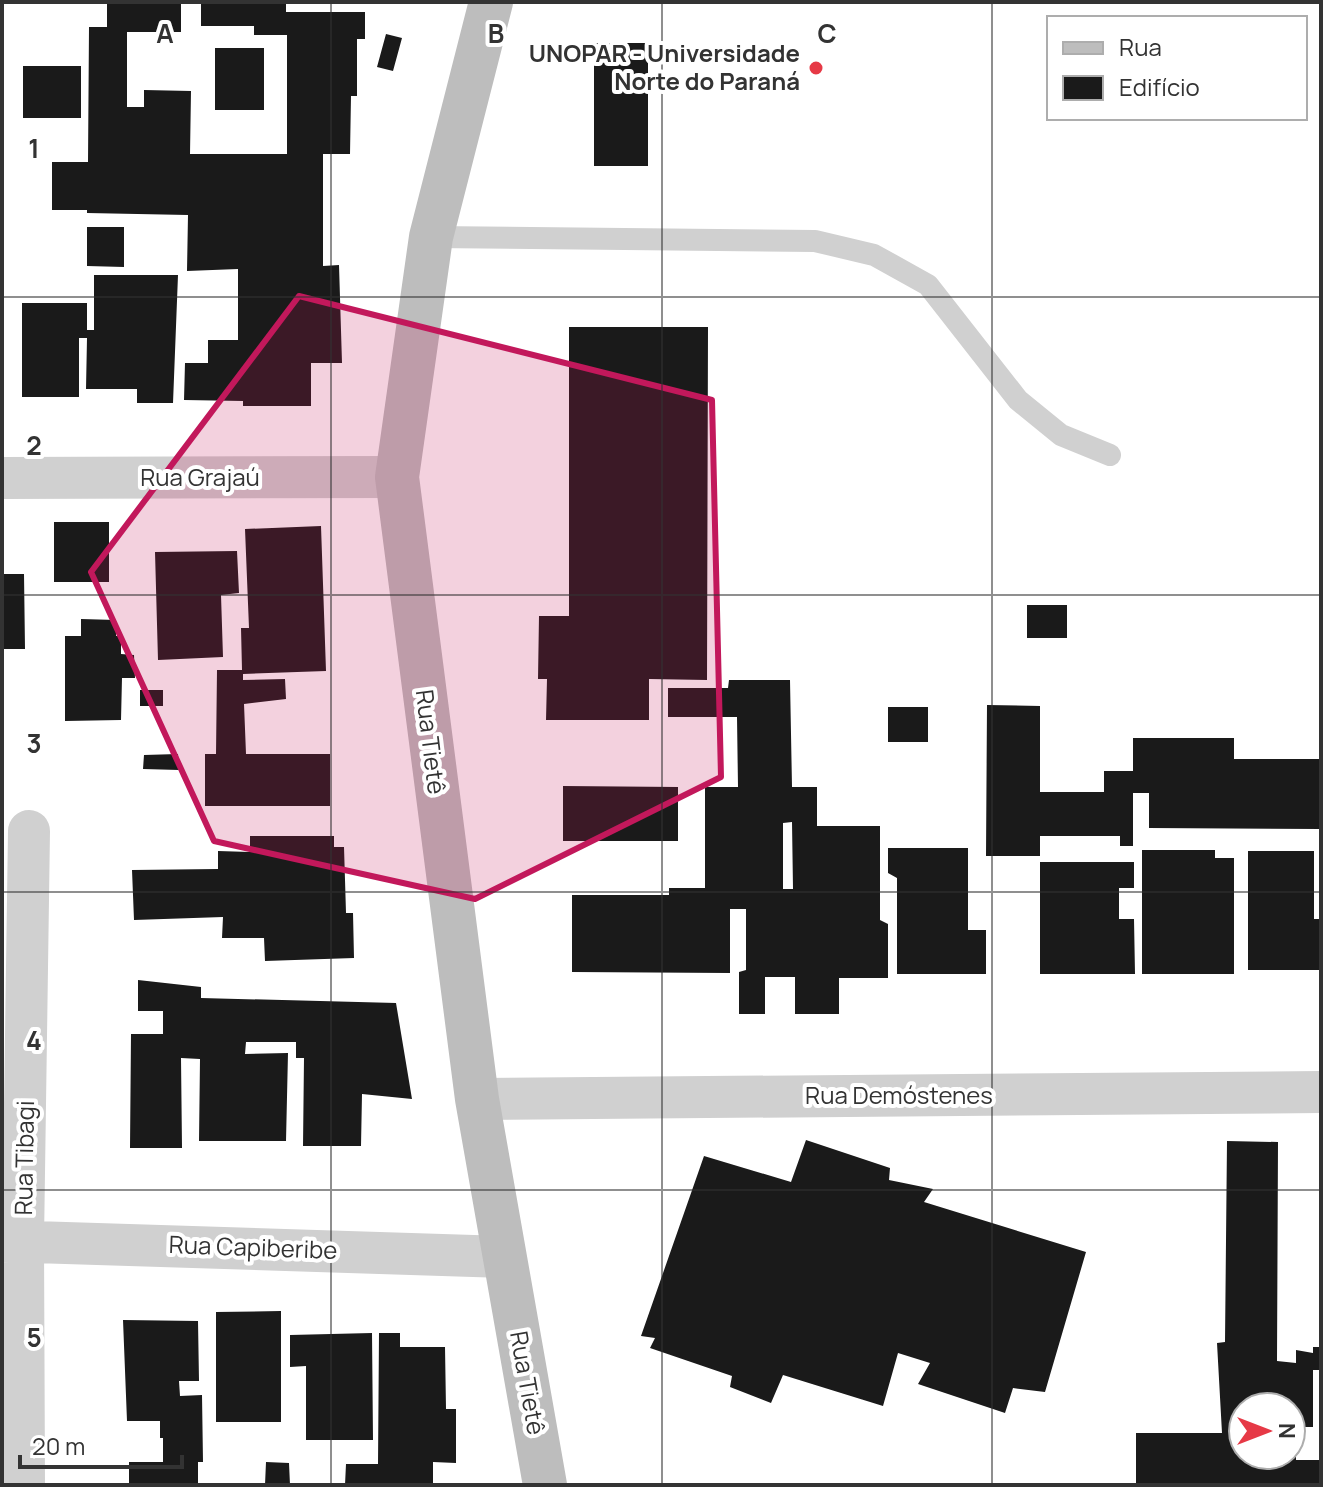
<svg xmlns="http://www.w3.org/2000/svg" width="1323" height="1487" font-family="Manrope,sans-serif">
	<rect width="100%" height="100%" fill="#fff"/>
	<path fill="#1a1a1a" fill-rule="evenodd" d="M107 2H181V32H127V107H144V90L191 91 190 154H287V35H254V26H201V2H286V12H365V39H357V96H351L350 154H323V266L339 265 342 363H311V406H243V401L184 400 185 363H208V340H238V269L187 271 188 215 87 213V210H52V162H88L89 27H107Z
		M386 34 402 38 393 71 377 67Z
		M594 43H648V166H594Z
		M215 48H264V110H215Z
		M23 66H81V118H23Z
		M87 227H124V267L87 266Z
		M94 275H178L173 403H137V389H86L87 338H79V397H22V303H87V330H94Z
		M569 327H708L707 680 649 679V720H546L547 679H538L539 616H569Z
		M54 522H109V582H54Z
		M321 526 326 671 243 674V680L285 679 286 699 244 704 246 754H330V806H205V754H216L217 670H242L241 628H249L245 529Z
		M237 551 239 593 221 595 223 657 158 660 155 552Z
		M2 574H24L25 649H2Z
		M1027 605H1067V638H1027Z
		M81 619 116 620V636H121V654L134 655 135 678H122L121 720 65 721V636H81Z
		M729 680H790L792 787H817V826H880V920L888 924V978H839V1014H795V977H765V1014H739V972L746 970V909H730V973L572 972V895H669V888H705V787H738L737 717H668V688H728ZM792 822 793 889H783V823Z
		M140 690H163V706H140Z
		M987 705 1040 706V792H1104V771H1133V738H1234V759H1321V829L1149 828V793H1133V846H1120V836H1040V856H986Z
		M888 707H928V742H888Z
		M178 754 179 770 143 769 144 755Z
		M563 786 678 787V841H563Z
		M250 836H334V847H344L346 913H353L354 958 265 961 264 938H222L223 917 134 920 132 870 218 869V851L250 852Z
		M888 848H968V930H986V974H897V878L888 873Z
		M1142 850H1215V858H1234V974H1142Z
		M1248 851H1314V919H1321V970H1248Z
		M1040 862H1134V888H1119V919H1134L1135 974H1040Z
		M138 980 201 987V998L396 1003 412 1099 362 1094 361 1146H303L304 1058H296V1042H246L245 1054 288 1053 286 1141H199L200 1059 181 1058 182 1148H130L131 1034H163V1011H138Z
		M806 1140 890 1168 889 1180 933 1189 924 1202 1086 1252 1045 1392 1013 1388 1005 1413 918 1384 930 1363 898 1353 883 1406 783 1375 771 1403 730 1387 732 1376 650 1348 655 1338 641 1336 704 1156 791 1182Z
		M1227 1141 1278 1142 1277 1361 1296 1363V1350L1313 1353V1347H1321V1370H1313V1427H1291V1407H1243V1455H1291V1433H1296V1460H1321V1485H1136V1433H1222L1217 1343 1225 1342Z
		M281 1311V1422H216V1312Z
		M123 1320 198 1321 199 1381H179L180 1396 202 1395 203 1462H198V1485H129V1462H163V1438H160V1421H127Z
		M372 1333 373 1440H306V1366L290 1367V1335Z
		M379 1333H400V1347H445L446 1409H456V1463L433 1462V1485H345L346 1464H378Z
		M266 1462 289 1463 290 1485H265Z"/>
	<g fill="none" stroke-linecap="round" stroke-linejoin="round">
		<path stroke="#d0d0d0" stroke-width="22" d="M431 237 815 241 874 255 928 285 1018 400 1061 435 1110 455"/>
		<path stroke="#d0d0d0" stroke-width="42" d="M2 478 397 477
			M477 1099 1321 1092
			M2 1241 505 1257
			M24 1485 23 1241 29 831"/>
		<path stroke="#bdbdbd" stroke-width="44" d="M491 2 431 237 397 477 477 1099 545 1485"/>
	</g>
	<path fill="#c2185b" fill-opacity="0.2" stroke="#c2185b" stroke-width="6" stroke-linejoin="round" d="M299 296 712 400 721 777 475 899 214 841 91 572Z"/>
	<path fill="none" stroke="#333" stroke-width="2" stroke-opacity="0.55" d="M331 2V1485M662 2V1485M992 2V1485M2 297H1321M2 595H1321M2 892H1321M2 1190H1321"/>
	<circle fill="#e63946" stroke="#fff" stroke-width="3" cx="816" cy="68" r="8"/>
	<g text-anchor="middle" stroke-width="8" stroke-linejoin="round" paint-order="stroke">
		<g font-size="24" font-weight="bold" fill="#333" stroke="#fff" text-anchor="end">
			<text x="800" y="62">UNOPAR - Universidade<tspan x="800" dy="28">Norte do Paraná</tspan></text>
		</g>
		<g font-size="24" fill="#333" stroke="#fff">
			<text x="200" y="486">Rua Grajaú</text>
			<text transform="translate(430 742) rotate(83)" y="8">Rua Tietê</text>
			<text x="899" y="1104">Rua Demóstenes</text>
			<text transform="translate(25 1158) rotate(-89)" y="8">Rua Tibagi</text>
			<text transform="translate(253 1248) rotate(2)" y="8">Rua Capiberibe</text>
			<text transform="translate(527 1383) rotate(80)" y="8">Rua Tietê</text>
		</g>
	</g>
	<g font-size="26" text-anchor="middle" font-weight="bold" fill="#333" stroke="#fff" stroke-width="8" stroke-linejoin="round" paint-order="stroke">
		<text x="165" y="43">A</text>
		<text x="496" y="43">B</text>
		<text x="827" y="43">C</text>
		<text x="34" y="158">1</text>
		<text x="34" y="455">2</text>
		<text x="34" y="753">3</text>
		<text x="34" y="1050">4</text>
		<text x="34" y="1347">5</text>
	</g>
	<rect width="1323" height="1487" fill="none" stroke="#333333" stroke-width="8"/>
	<rect x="1047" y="16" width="260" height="104" fill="#ffffff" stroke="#adadad" stroke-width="2"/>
	<rect x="1063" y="42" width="40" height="12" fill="#bdbdbd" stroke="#adadad" stroke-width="2"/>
	<text x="1119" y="56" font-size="24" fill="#333333">Rua</text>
	<rect x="1063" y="76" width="40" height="24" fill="#1a1a1a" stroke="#adadad" stroke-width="2"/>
	<text x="1119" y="96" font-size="24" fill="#333333">Edifício</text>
	<g transform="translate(1267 1431) rotate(90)"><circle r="38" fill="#ffffff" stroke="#adadad" stroke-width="2"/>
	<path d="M0-6L14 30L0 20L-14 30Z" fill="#e63946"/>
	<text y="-12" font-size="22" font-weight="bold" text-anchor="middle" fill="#333333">N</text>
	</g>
	<path d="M20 1455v12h162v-12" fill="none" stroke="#333333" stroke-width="4"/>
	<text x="32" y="1455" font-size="24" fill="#333333" stroke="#ffffff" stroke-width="6" paint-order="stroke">20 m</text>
</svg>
